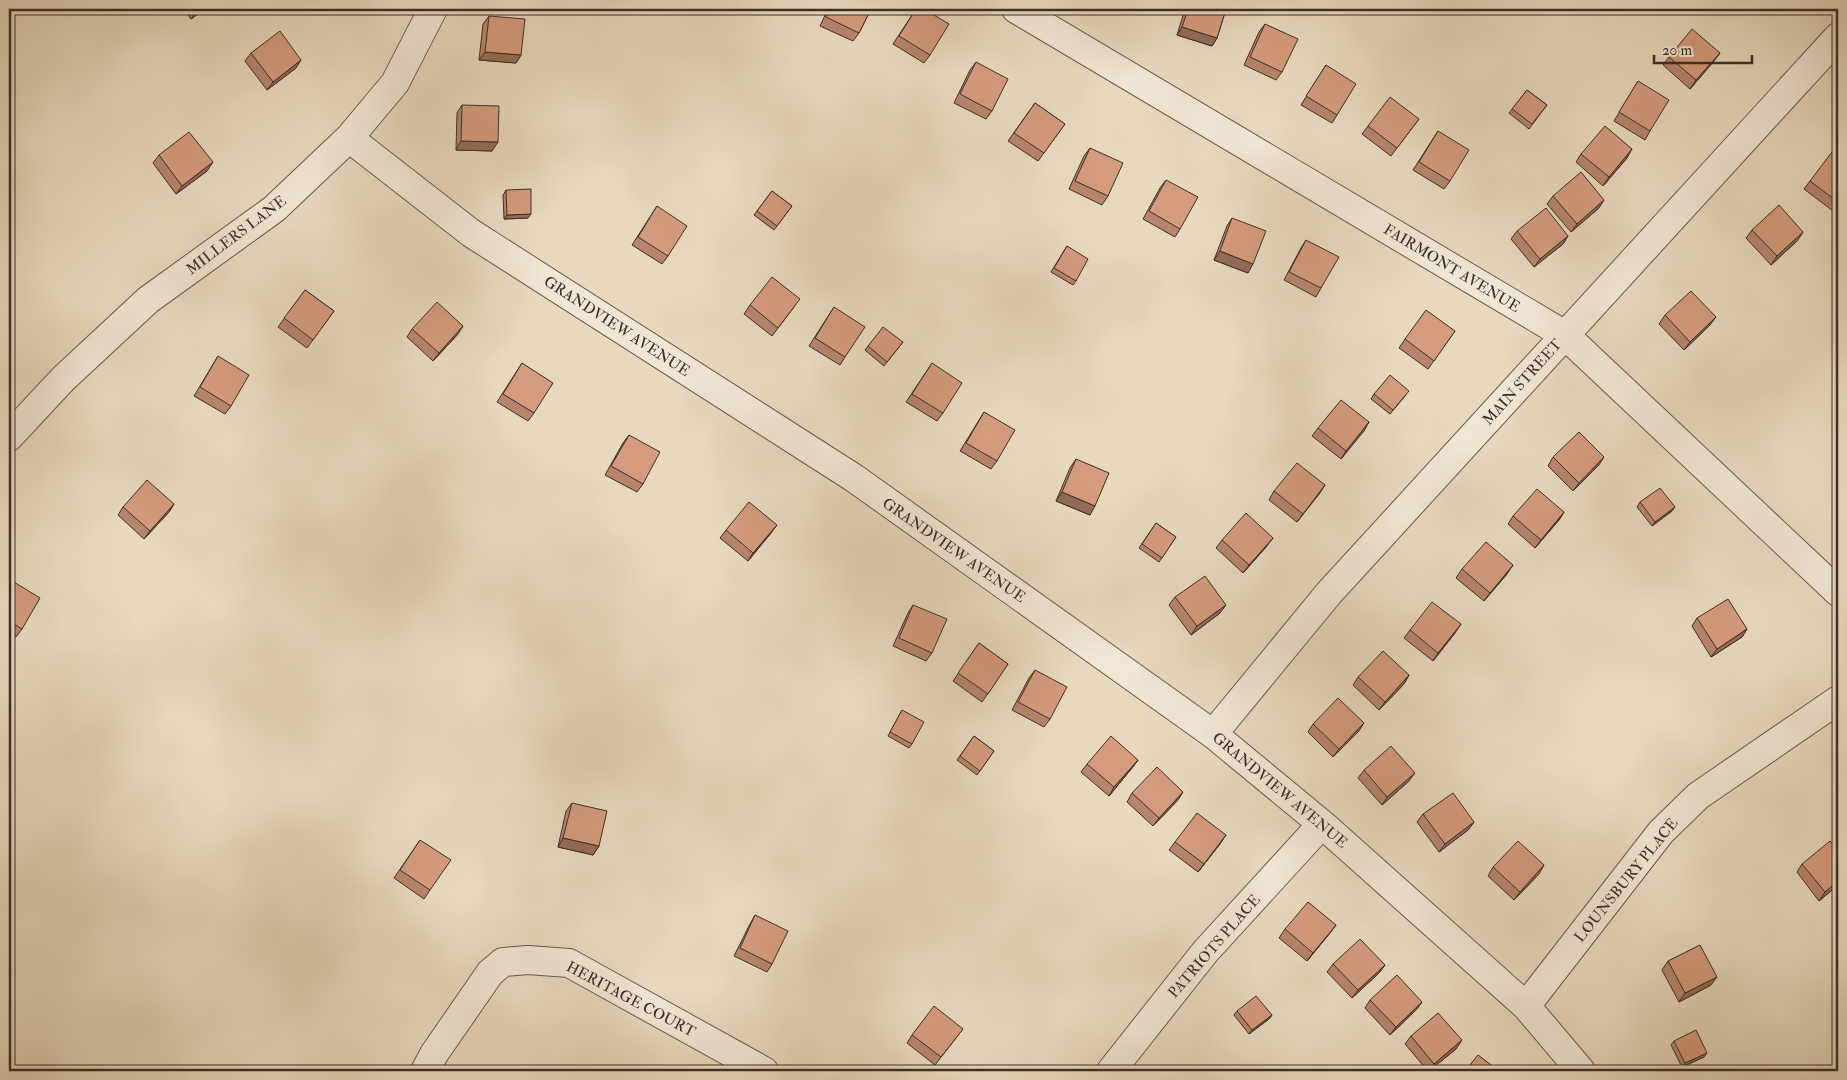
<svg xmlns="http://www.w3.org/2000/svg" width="1847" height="1080" font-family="'IM FELL Double Pica',serif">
	<rect width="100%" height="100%" fill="#e8d9bd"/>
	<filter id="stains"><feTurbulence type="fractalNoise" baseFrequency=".004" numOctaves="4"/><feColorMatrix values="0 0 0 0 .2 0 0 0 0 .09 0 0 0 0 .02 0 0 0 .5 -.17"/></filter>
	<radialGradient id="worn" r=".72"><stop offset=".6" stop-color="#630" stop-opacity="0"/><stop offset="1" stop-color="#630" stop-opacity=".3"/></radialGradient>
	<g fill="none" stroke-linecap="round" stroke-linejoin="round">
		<g stroke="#68594e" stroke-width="30">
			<path id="street" d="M1016 9 1565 335 1838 592
				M349 138 471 233 854 478 1213 734 1322 824 1526 1006 1581 1071
				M9 437 63 379 148 300 274 209 349 138 395 83 433 9
				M1213 734 1329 593 1838 37
				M1526 1006 1661 832 1698 796 1838 700
				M425 1071 434 1054 490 973 503 962 528 960 569 963 764 1071
				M1111 1071 1205 952 1322 824"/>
		</g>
		<use href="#street" stroke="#f0e6d4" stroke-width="28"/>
	</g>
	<path fill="#b6856b" stroke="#3d2e29" d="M184 9H205L191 19Z
		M828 9H871L859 33 853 41 820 26Z
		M916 9 930 55 924 63 893 44Z
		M1185 9H1226L1217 38 1212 46 1177 35Z
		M489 16 521 55 516 63 479 60 483 24Z
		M1265 24 1282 72 1276 80 1244 65 1259 32Z
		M251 53 296 68 267 90 245 61Z
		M1720 53 1714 61 1690 89 1663 65 1669 57Z
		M976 62 992 111 986 119 954 103 970 70Z
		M1326 65 1337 115 1332 123 1301 105Z
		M1638 81 1650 131 1645 140 1614 121Z
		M1527 90 1547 105 1529 129 1509 113Z
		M1035 103 1065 124 1038 161 1008 141Z
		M462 105 492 151 456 150 457 113Z
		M1419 119 1391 156 1362 134 1368 126Z
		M1438 131 1450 181 1444 189 1413 170Z
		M1090 148 1108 196 1102 205 1069 189 1084 156Z
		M1581 154 1627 158 1603 186 1576 162Z
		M159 155 207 171 176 194 153 163Z
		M1838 157V204L1833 211 1804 189 1810 181Z
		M1166 180 1180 229 1175 237 1143 219 1160 188Z
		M506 190 528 218 504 219 503 195Z
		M772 191 792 206 774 230 754 215Z
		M1553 196 1599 208 1571 232 1547 204Z
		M657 206 668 256 662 264 632 245Z
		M1232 218 1248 273 1214 260 1227 226Z
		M1752 230 1798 240 1771 265 1746 238Z
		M1517 231 1568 236 1563 244 1534 267 1511 239Z
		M1306 240 1321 288 1316 297 1284 280 1301 248Z
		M1067 246 1076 281 1073 285 1051 272Z
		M305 290 334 311 307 348 278 327Z
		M750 305 794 307 772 336 744 314Z
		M834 307 845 357 840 365 809 346Z
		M1665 315 1710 325 1684 350 1659 324Z
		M412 329 458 334 433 361 407 337Z
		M1455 331 1428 369 1399 348 1405 339Z
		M903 342 884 366 865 350 868 346Z
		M218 356 231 406 225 414 194 396Z
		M522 363 534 413 528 421 497 402Z
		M932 363 943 413 937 421 906 402Z
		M1374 394 1406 395 1390 414 1371 399Z
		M984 412 997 461 991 469 960 451Z
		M1369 422 1341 459 1312 436 1318 428Z
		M629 435 643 484 637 492 605 475 623 443Z
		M1553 457 1599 465 1573 491 1548 466Z
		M1076 459 1090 515 1056 501 1070 468Z
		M1325 485 1297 522 1269 500 1274 491Z
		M1640 502 1672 511 1652 526 1637 507Z
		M174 504 169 512 144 539 118 515 123 507Z
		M1564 512 1559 520 1535 548 1508 524 1513 516Z
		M1156 523 1176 537 1159 562 1139 548Z
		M726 530 771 533 748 561 720 538Z
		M1222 540 1267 546 1243 573 1216 548Z
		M1462 569 1507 574 1484 601 1456 578Z
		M9 580 22 629 16 637 9 633Z
		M1175 597 1220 613 1191 635 1169 605Z
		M913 605 932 653 926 661 893 646 908 613Z
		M1697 618 1747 629 1742 637 1711 657 1692 626Z
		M1410 630 1455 633 1433 661 1404 638Z
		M979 643 1008 664 982 702 953 681Z
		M1035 670 1050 719 1044 727 1012 710 1029 678Z
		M1409 675 1404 684 1379 710 1353 685 1358 677Z
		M902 710 912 744 909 748 888 736Z
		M1313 724 1359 731 1333 757 1308 732Z
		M974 736 994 751 977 775 957 760Z
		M1138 760 1132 768 1109 796 1081 772 1087 764Z
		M1364 770 1409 781 1382 805 1358 778Z
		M1132 793 1178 800 1153 826 1127 802Z
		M572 803 599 846 593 855 558 847 566 811Z
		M1423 814 1474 822 1468 830 1439 852 1417 822Z
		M420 840 430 890 424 899 394 878Z
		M1175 842 1220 844 1198 872 1169 850Z
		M1838 851V885L1819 901 1797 872 1802 864Z
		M1493 867 1539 874 1514 900 1488 876Z
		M755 915 772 964 767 972 734 956 750 924Z
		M1336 925 1330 933 1307 961 1279 938 1285 929Z
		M1668 961 1711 985 1679 1002 1662 970Z
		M1333 964 1385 965 1379 973 1352 998 1327 972Z
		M1370 1000 1422 1002 1416 1010 1390 1035 1365 1008Z
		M1237 1011 1272 1015 1269 1019 1249 1034 1234 1015Z
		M963 1029 935 1065 907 1043 912 1035Z
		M1411 1036 1456 1049 1429 1071H1428L1405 1044Z
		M1674 1041 1704 1057 1682 1067 1671 1045Z"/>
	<path fill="#946c57" stroke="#3d2e29" d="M202 9H205L191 19 194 15Z
		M1182 27 1217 38 1212 46 1177 35Z
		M485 52 521 55 516 63 479 60Z
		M1720 53 1714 61 1690 89 1696 80Z
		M301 60 296 68 267 90 273 82Z
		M461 141 498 142 492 151 456 150Z
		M1632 149 1627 158 1603 186 1609 177Z
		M213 162 207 171 176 194 182 186Z
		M1604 200 1599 208 1571 232 1577 224Z
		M531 214 528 218 504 219 507 215Z
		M1803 232 1798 240 1771 265 1777 256Z
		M1568 236 1563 244 1534 267 1540 259Z
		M1220 251 1253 264 1248 273 1214 260Z
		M1716 317 1710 325 1684 350 1690 342Z
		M463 326 458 334 433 361 439 353Z
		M1369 422 1364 431 1341 459 1346 451Z
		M1604 457 1599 465 1573 491 1579 483Z
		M1325 485 1320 493 1297 522 1303 514Z
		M1062 492 1095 506 1090 515 1056 501Z
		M174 504 169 512 144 539 150 531Z
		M1675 507 1672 511 1652 526 1655 522Z
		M1564 512 1559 520 1535 548 1541 540Z
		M777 525 771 533 748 561 753 553Z
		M1273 538 1267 546 1243 573 1249 565Z
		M1513 565 1507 574 1484 601 1490 593Z
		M1226 605 1220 613 1191 635 1197 626Z
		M1461 624 1455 633 1433 661 1438 653Z
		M1747 629 1742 637 1711 657 1717 649Z
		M1409 675 1404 684 1379 710 1385 702Z
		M1364 723 1359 731 1333 757 1339 749Z
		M1138 760 1132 768 1109 796 1114 787Z
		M1415 773 1409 781 1382 805 1387 797Z
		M1183 792 1178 800 1153 826 1159 818Z
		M1474 822 1468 830 1439 852 1445 844Z
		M1226 835 1220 844 1198 872 1204 864Z
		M563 838 599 846 593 855 558 847Z
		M1544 865 1539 874 1514 900 1520 892Z
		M1838 881V885L1819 901 1825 892Z
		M1336 925 1330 933 1307 961 1313 953Z
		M1385 965 1379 973 1352 998 1358 990Z
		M1717 977 1711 985 1679 1002 1685 993Z
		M1422 1002 1416 1010 1390 1035 1396 1027Z
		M1272 1015 1269 1019 1249 1034 1252 1030Z
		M1462 1040 1456 1049 1429 1071 1434 1064Z
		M1707 1053 1704 1057 1682 1067 1685 1063Z"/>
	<path fill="#d49b7c" stroke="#3d2e29" d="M190 9H202L194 15Z
		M830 9H871L859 33 826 17Z
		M916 9H924L949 24 930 55 899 36Z
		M1188 9H1226L1217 38 1182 27Z
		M489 16 525 19 521 55 485 52Z
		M1265 24 1298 39 1282 72 1250 57Z
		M1692 29 1720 53 1696 80 1669 57Z
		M280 31 301 60 273 82 251 53Z
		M976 62 1008 79 992 111 960 94Z
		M1326 65 1356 84 1337 115 1306 96Z
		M1638 81 1669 100 1650 131 1619 112Z
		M1527 90 1547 105 1532 124 1512 109Z
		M1390 97 1419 119 1397 148 1368 126Z
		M1035 103 1065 124 1044 153 1014 133Z
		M462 105 499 106 498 142 461 141Z
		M1605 126 1632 149 1609 177 1581 154Z
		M1438 131 1469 150 1450 181 1419 162Z
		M189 132 213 162 182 186 159 155Z
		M1090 148 1123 163 1108 196 1075 181Z
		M1832 152 1838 157V202L1810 181Z
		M1581 172 1604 200 1577 224 1553 196Z
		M1166 180 1198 197 1180 229 1149 211Z
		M531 189V214L507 215 506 190Z
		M772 191 792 206 777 226 757 211Z
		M1779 205 1803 232 1777 256 1752 230Z
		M657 206 687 226 668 256 638 237Z
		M1546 208 1568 236 1540 259 1517 231Z
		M1232 218 1266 231 1253 264 1220 251Z
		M1306 240 1339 257 1321 288 1289 272Z
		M1067 246 1088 259 1076 281 1054 268Z
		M772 277 800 299 778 328 750 305Z
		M305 290 334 311 313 340 284 318Z
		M1691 291 1716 317 1690 342 1665 315Z
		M437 302 463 326 439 353 412 329Z
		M834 307 865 327 845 357 815 338Z
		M1426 310 1455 331 1434 361 1405 339Z
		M883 327 903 342 887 362 868 346Z
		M218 356 249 375 231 406 200 387Z
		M522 363 553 383 534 413 503 394Z
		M932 363 962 383 943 413 912 394Z
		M1390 375 1409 391 1393 410 1374 394Z
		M1341 400 1369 422 1346 451 1318 428Z
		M984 412 1015 430 997 461 966 443Z
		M1579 432 1604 457 1579 483 1553 457Z
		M629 435 660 452 643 484 611 466Z
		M1076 459 1109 473 1095 506 1062 492Z
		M1297 463 1325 485 1303 514 1274 491Z
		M147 480 174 504 150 531 123 507Z
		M1660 488 1675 507 1655 522 1640 502Z
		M1537 489 1564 512 1541 540 1513 516Z
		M749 502 777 525 753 553 726 530Z
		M1246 513 1273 538 1249 565 1222 540Z
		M1156 523 1176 537 1162 558 1142 544Z
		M1486 542 1513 565 1490 593 1462 569Z
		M1205 576 1226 605 1197 626 1175 597Z
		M9 579 40 598 22 629 9 621Z
		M1728 599 1747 629 1717 649 1697 618Z
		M1432 602 1461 624 1438 653 1410 630Z
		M913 605 947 619 932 653 899 638Z
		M979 643 1008 664 988 694 958 673Z
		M1383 651 1409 675 1385 702 1358 677Z
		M1035 670 1067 687 1050 719 1018 702Z
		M1338 698 1364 723 1339 749 1313 724Z
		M902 710 924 722 912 744 890 732Z
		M974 736 994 751 980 771 960 756Z
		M1111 736 1138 760 1114 787 1087 764Z
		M1391 746 1415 773 1387 797 1364 770Z
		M1157 767 1183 792 1159 818 1132 793Z
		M1453 793 1474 822 1445 844 1423 814Z
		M572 803 607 811 599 846 563 838Z
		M1197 813 1226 835 1204 864 1175 842Z
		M420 840 451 860 430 890 400 870Z
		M1518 841 1544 865 1520 892 1493 867Z
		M1830 841 1838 851V881L1825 892 1802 864Z
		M1308 902 1336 925 1313 953 1285 929Z
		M755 915 788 931 772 964 740 948Z
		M1360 939 1385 965 1358 990 1333 964Z
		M1700 945 1717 977 1685 993 1668 961Z
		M1397 975 1422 1002 1396 1027 1370 1000Z
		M1256 996 1272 1015 1252 1030 1237 1011Z
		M934 1006 963 1029 941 1057 912 1035Z
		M1438 1013 1462 1040 1434 1064 1411 1036Z
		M1696 1030 1707 1053 1685 1063 1674 1041Z
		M1478 1055 1499 1071H1465Z"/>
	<g text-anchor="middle" stroke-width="4" stroke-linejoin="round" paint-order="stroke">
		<g font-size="15" fill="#3d2e29" stroke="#f0e6d4">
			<text transform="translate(236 235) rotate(-37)" y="5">MILLERS LANE</text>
			<text transform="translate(1452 268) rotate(31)" y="5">FAIRMONT AVENUE</text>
			<text transform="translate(617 326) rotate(33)" y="5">GRANDVIEW AVENUE</text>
			<text transform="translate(1522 382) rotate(-48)" y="5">MAIN STREET</text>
			<text transform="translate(954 550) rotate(35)" y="5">GRANDVIEW AVENUE</text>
			<text transform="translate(1280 790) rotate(40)" y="5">GRANDVIEW AVENUE</text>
			<text transform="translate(1626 880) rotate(-51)" y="5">LOUNSBURY PLACE</text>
			<text transform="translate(1214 946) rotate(-49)" y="5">PATRIOTS PLACE</text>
			<text transform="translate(631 999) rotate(28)" y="5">HERITAGE COURT</text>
		</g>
	</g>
	<rect width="1847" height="1080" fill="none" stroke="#e8d9bd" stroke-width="30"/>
	<rect x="10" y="10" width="1827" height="1060" fill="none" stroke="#3d2e29" stroke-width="2.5"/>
	<rect x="15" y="15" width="1817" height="1050" fill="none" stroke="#3d2e29"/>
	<path d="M1654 55v8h98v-8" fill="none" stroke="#3d2e29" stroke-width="2.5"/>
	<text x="1662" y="55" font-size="15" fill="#3d2e29" stroke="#f0e6d4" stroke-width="4" paint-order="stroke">20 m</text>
	<rect width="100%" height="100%" filter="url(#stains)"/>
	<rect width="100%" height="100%" fill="url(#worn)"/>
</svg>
